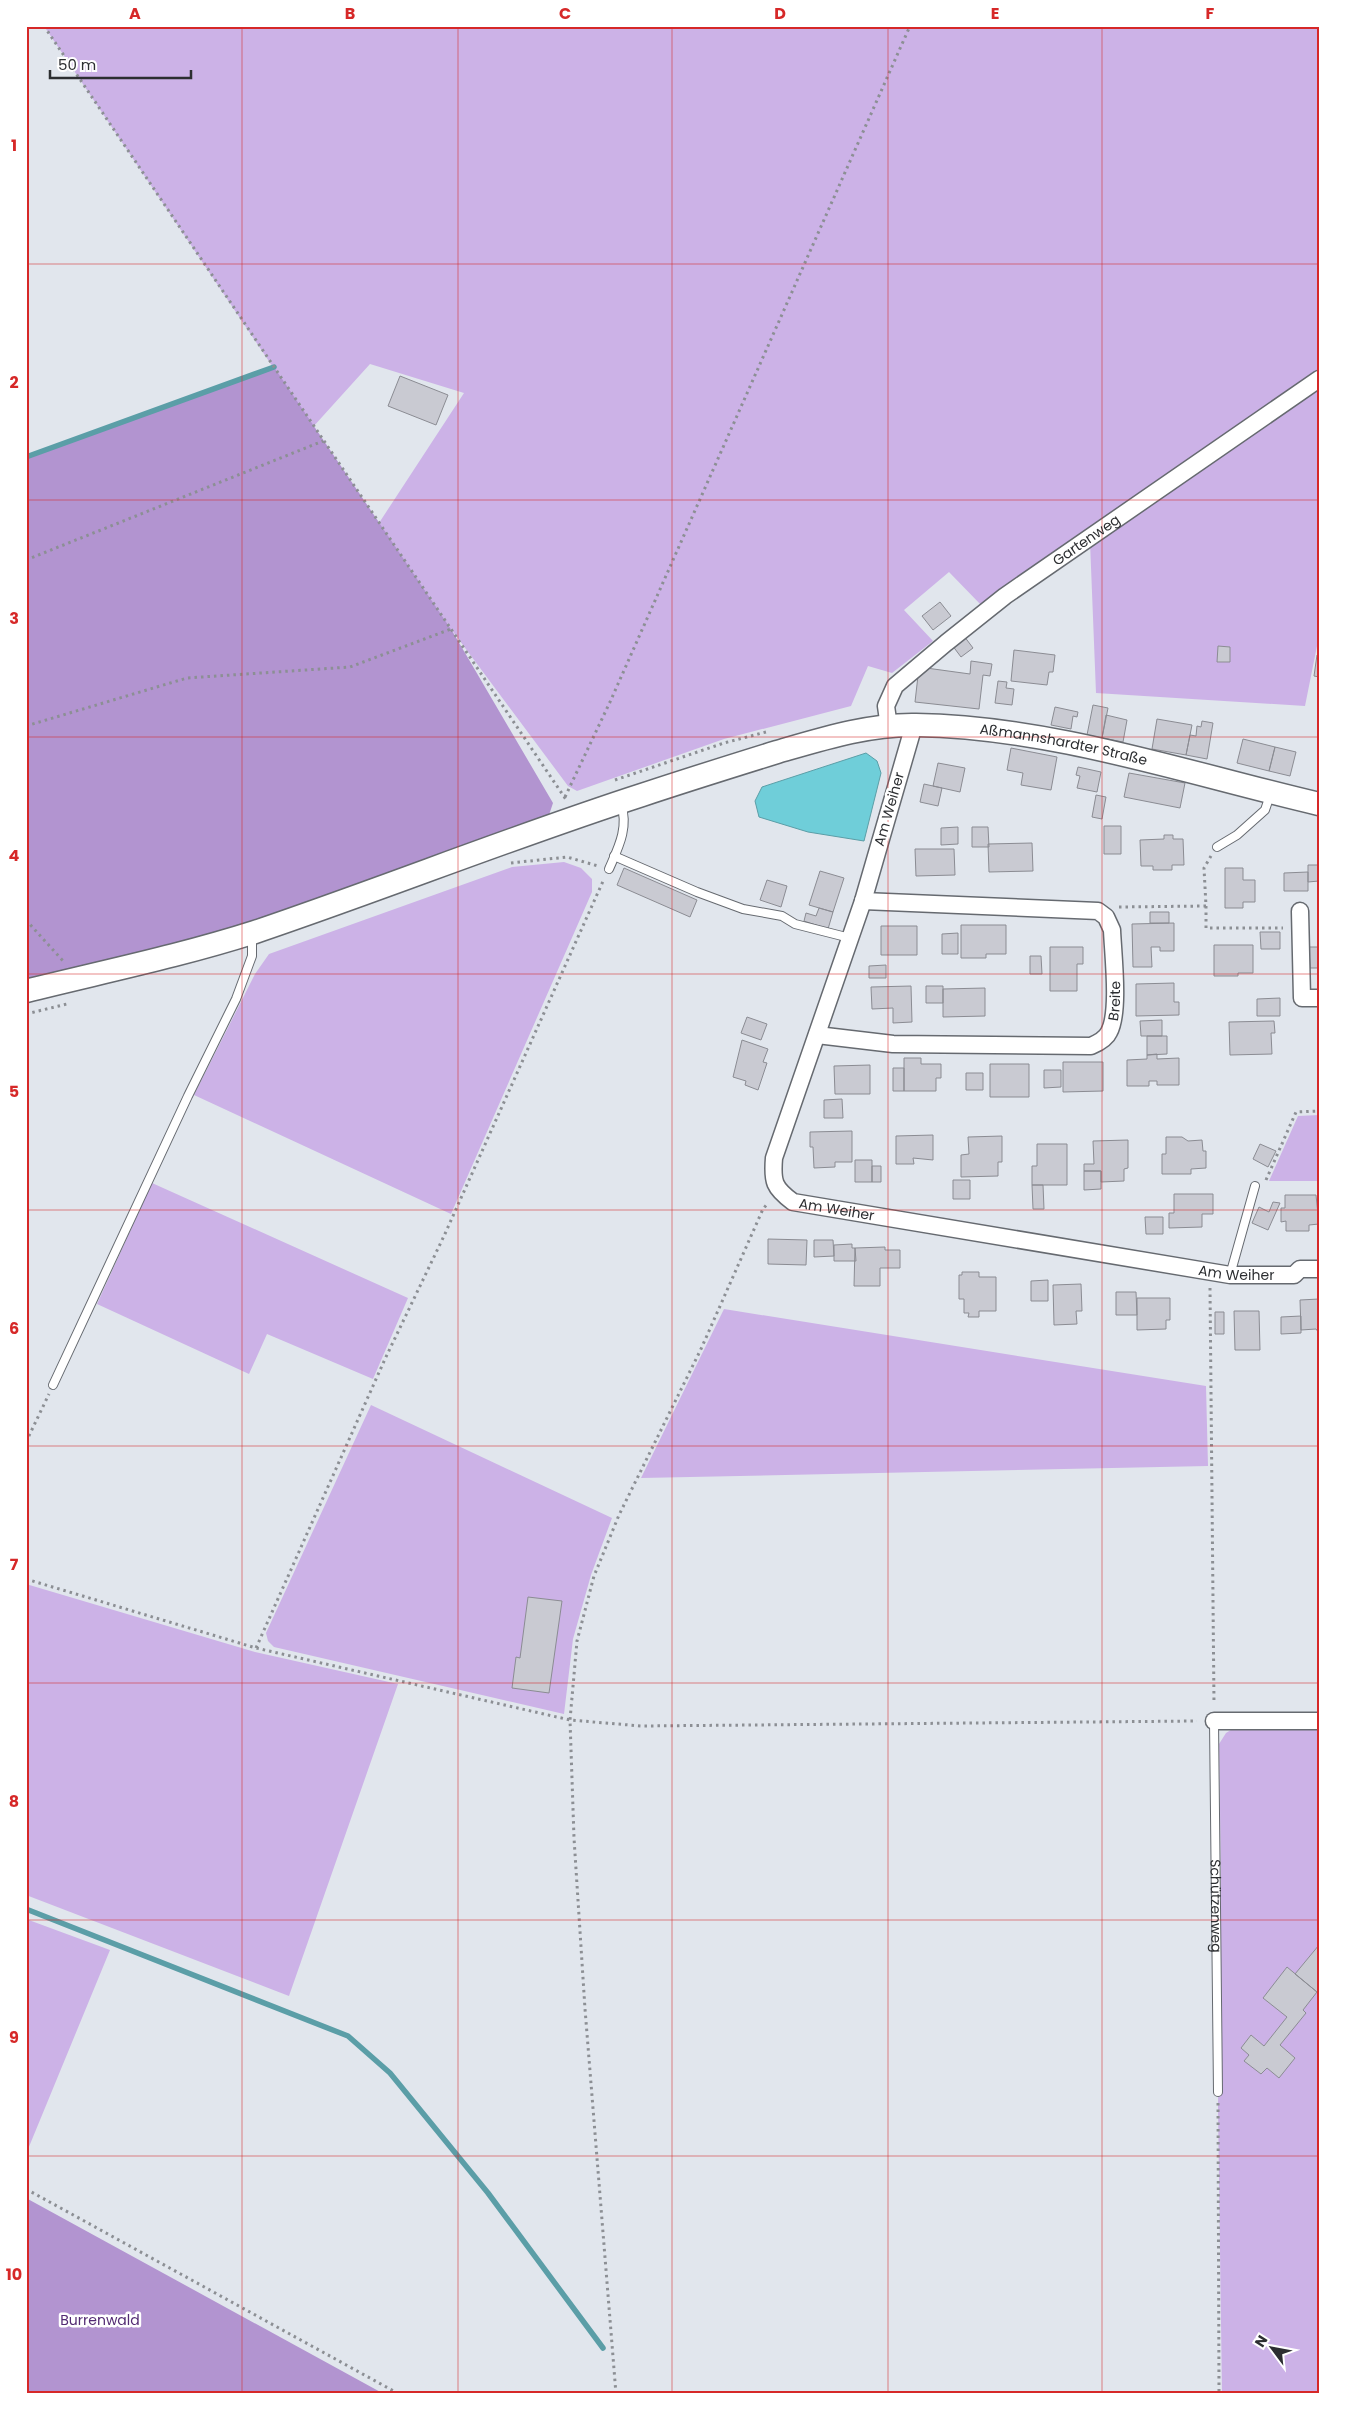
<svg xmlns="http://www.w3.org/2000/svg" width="1345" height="2420" font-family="Poppins,sans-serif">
	<rect width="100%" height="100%" fill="#e1e6ed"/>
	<path fill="#ccb2e7" d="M44 26H1319V374L982 606 949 572 904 610 933 641 892 673 868 666 851 706 724 739 577 791 568 786 451 629 379 523 464 393 370 364 313 427Z
		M1319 384V636L1305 706 1096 693 1090 542Z
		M564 862 581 868 592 879V892L451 1214 194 1095 255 974 269 954 512 867Z
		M1319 1115V1181H1269L1298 1116Z
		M152 1183 408 1298 373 1379 267 1334 249 1374 97 1304Z
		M724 1309 1206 1386 1208 1466 641 1478Z
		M371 1405 612 1518 591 1575 573 1639 564 1714 274 1647 268 1641 266 1633Z
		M26 1584 255 1652 398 1684 289 1996 26 1895Z
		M1319 1726V2394H1222L1218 2107 1221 1876 1219 1744 1226 1733 1234 1728Z
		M26 1919 110 1950 26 2154Z"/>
	<path fill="#b294d0" d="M274 367 451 629 553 803 549 815 248 924 26 983V457Z
		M26 2198 384 2394H26Z"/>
	<path fill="#6fced9" stroke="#5b9ea7" d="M866 753 877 761 881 773 864 841 808 832 759 817 755 801 762 787Z"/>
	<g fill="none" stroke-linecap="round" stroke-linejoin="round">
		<path stroke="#5b9ea7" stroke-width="5.5" d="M26 457 274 367
			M26 1909 348 2036 390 2073 488 2193 603 2348"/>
	</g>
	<path fill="#c9cad2" stroke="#8b8c93" d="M400 376 448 395 436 425 388 406Z
		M940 602 951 616 933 630 922 616Z
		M964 636 973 648 961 657 952 645Z
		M1218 646 1230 647V662H1217Z
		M1014 650 1055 655 1053 672H1049L1047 685 1011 681Z
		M1317 655H1319V677L1314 676Z
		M971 661 992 664 990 676 983 675 979 709 915 702 919 667 970 674Z
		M998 681 1007 682 1006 688 1014 689 1012 705 995 703Z
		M1093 705 1108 708 1102 738 1087 735Z
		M1055 707 1078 712 1077 717 1073 716 1071 729 1051 725Z
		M1106 715 1127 720 1123 742 1102 738Z
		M1157 719 1192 725 1186 755 1152 749Z
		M1202 721 1213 723 1207 759 1186 755 1190 735 1196 736 1197 726 1201 727Z
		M1243 739 1275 747 1269 771 1237 763Z
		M1275 747 1296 752 1290 776 1269 771Z
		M1011 748 1057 757 1051 790 1021 785 1023 773 1007 770Z
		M938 763 965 768 960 792 933 786Z
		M1078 767 1101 772 1097 792 1077 788 1080 776 1076 775Z
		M1129 773 1185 783 1180 808 1124 797Z
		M924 784 942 788 938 806 920 802Z
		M1096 795 1106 797 1102 819 1092 817Z
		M1104 826H1121V854H1104Z
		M958 827V844L941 845V828Z
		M972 827H988L989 847H972Z
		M1164 835H1173V839H1183L1184 865H1172V870H1153V866H1141L1140 840 1164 839Z
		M1032 843 1033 871 989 872 988 844Z
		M915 849H954L955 875 916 876Z
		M1308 865H1319V881L1308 882Z
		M624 868 697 900 690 917 617 885Z
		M1225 868H1243V880H1255V902H1243V908H1225Z
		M820 871 844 878 833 912 809 905Z
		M1308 872V891H1284V873Z
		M767 880 787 886 781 907 760 900Z
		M819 908 833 912 828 929 804 921 806 913 816 916Z
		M1150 912H1169V923H1150Z
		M1174 923V951H1160V947H1151L1152 967H1133L1132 924Z
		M961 925H1006V954H986V958H961Z
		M881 926H917V955H881Z
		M1260 932H1280V949H1261Z
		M958 933V954H942V934Z
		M1214 945H1253V973H1238V976H1214Z
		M1050 947H1083V964H1077V991H1050Z
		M1309 947H1319V968H1310Z
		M1030 956H1041L1042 974H1030Z
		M886 965V978H869V966Z
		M1174 983V1002H1179V1015L1136 1016V984Z
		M911 986 912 1022 893 1023V1008L872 1009 871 987Z
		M926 986H943V1003H926Z
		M985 988V1016L943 1017V989Z
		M1280 998V1016H1257V999Z
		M747 1017 767 1024 761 1040 741 1033Z
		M1162 1020V1036H1141L1140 1021Z
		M1274 1021 1275 1033H1271L1272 1054 1230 1055 1229 1022Z
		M1147 1036H1167V1054L1147 1055Z
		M742 1040 768 1049 763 1062 767 1063 758 1090 745 1085 746 1081 733 1077Z
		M1157 1054V1059L1179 1058V1085H1157V1081H1149V1086H1127V1060L1147 1059V1055Z
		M904 1058H921V1064H941V1078H936V1091H904Z
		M1063 1062H1103V1091L1063 1092Z
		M990 1064H1029V1097H990Z
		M870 1065V1094H835L834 1066Z
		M893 1068H904V1091H893Z
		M1044 1070H1061V1087L1044 1088Z
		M966 1073H983V1090H966Z
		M842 1099 843 1118H824V1100Z
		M852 1131V1162H835V1167L814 1168 813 1147H810V1132Z
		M933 1135V1160L913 1158 914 1164H896V1136Z
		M1002 1136V1162H998V1176L961 1177V1155L969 1154 968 1137Z
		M1166 1137H1182L1188 1141 1202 1140 1203 1151H1206V1168L1191 1169V1174H1162V1154H1166Z
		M1128 1140V1168L1124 1169V1181L1101 1182V1171H1084V1164H1094L1093 1141Z
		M1037 1144H1067V1185H1032V1166H1037Z
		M1260 1144 1276 1151 1268 1167 1253 1159Z
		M855 1160H872V1182H855Z
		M872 1166H881V1182H872Z
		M1084 1171H1101V1189L1084 1190Z
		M953 1180H970V1199H953Z
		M1032 1185H1043L1044 1209H1033Z
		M1174 1194H1213V1214H1202V1227L1169 1228V1213H1174Z
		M1285 1195H1316L1319 1224 1309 1225V1231H1286V1221L1281 1222V1208H1285Z
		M1273 1202 1280 1203 1268 1230 1252 1223 1259 1207 1269 1212Z
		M1145 1217H1163V1234H1146Z
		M768 1239 807 1240 806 1265 768 1264Z
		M814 1240H833L834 1256 814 1257Z
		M852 1244V1248H855L856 1261H834V1245Z
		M885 1247V1250H900V1268H880V1286H854L855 1248Z
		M962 1272H979V1277H996V1311H979V1317H968L969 1313H964V1299H959V1275H962Z
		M1048 1280V1301H1031V1281Z
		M1081 1284 1082 1311H1076L1077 1324 1054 1325 1053 1285Z
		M1116 1292H1136L1137 1315H1116Z
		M1137 1298H1170V1320H1166V1329L1137 1330Z
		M1319 1299V1333L1316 1329 1301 1330 1300 1300Z
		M1234 1311H1259L1260 1350H1235Z
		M1215 1312H1224V1334H1215Z
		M1301 1316V1333L1281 1334V1317Z
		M528 1597 562 1601 549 1693 512 1688 516 1657 520 1658Z
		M1319 1945V1990L1317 1992 1295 1974Z
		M1287 1967 1317 1992 1303 2010 1306 2013 1280 2045 1295 2058 1279 2078 1267 2068 1261 2074 1244 2061 1249 2055 1241 2048 1251 2035 1264 2046 1287 2017 1263 1998Z"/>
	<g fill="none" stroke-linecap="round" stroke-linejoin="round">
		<g stroke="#666a70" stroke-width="10">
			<g id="service">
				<path d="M1217 847 1237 835 1265 810 1270 795"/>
				<path d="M614 856 697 892 743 909 782 916 795 924 850 938"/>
				<path d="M609 869C618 848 629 828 621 804"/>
				<path d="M1230 1275 1255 1186"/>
				<path d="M53 1385 188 1096 236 999 252 956V934"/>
				<path id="s1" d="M1214 1721 1218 2092"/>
			</g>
		</g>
		<g stroke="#666a70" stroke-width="19">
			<g id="minor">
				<path id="s2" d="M914 725 863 901 774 1158C772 1182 774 1188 793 1202L1230 1275H1294L1300 1269H1319"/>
				<path id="s3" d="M889 727 886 706 895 686 946 643 1005 596 1319 379"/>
				<path d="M1300 911 1302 998H1319"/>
				<path id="s4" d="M817 1035 893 1044 1091 1046C1098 1043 1106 1039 1109 1032 1120 1012 1113 955 1112 930L1106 917 1098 911 863 901"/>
				<path d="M1214 1721H1319"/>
			</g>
		</g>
		<g stroke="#666a70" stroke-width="25">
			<g id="secondary">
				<path id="s5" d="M26 991C102 972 180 956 255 932 385 888 512 837 642 795 687 780 732 766 777 752 822 739 869 724 916 725 1053 727 1186 773 1319 804"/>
			</g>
		</g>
		<path stroke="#8c8f94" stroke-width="3" stroke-dasharray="2.5 4" stroke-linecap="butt" d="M44 26 567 801
			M26 560 323 441
			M26 726 187 678 350 667 451 629
			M615 780 724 743 766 732
			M565 797 610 702 910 26
			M511 863 567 857 598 866
			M1206 906V928H1283
			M1119 907 1206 906 1204 868 1211 856
			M26 920 64 962
			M26 1014 67 1004
			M1266 1180 1296 1112 1319 1111
			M1210 1288 1214 1704
			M26 1442 49 1394
			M26 1579 256 1648 570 1720 641 1726 1197 1721
			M256 1648 385 1359 444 1236 604 879
			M1218 2103 1219 2394
			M26 2189 399 2394
			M616 2394 585 2009 574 1838 570 1720 577 1641 594 1576 619 1515 701 1349 763 1209 768 1203"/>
		<use href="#service" stroke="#fff" stroke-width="8"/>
		<use href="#minor" stroke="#fff" stroke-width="16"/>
		<use href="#secondary" stroke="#fff" stroke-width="22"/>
	</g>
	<path fill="none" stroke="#d62828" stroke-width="1" stroke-opacity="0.55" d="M242 26V2394M458 26V2394M672 26V2394M888 26V2394M1102 26V2394M26 264H1319M26 500H1319M26 737H1319M26 974H1319M26 1210H1319M26 1446H1319M26 1683H1319M26 1920H1319M26 2156H1319"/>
	<g text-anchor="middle" stroke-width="5" stroke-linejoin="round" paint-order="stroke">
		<g font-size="14" fill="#2c2e31" stroke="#fff">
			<text dy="5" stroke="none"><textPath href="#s3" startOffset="284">Gartenweg</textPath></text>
			<text dy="5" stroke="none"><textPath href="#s5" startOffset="1080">Aßmannshardter Straße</textPath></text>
			<text transform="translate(889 809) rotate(-74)" y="5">Am Weiher</text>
			<text dy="5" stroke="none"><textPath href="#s4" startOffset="330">Breite</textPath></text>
			<text dy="5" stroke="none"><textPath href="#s2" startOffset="551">Am Weiher</textPath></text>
			<text dy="5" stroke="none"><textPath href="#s2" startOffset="956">Am Weiher</textPath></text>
			<text dy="5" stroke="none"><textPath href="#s1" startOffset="185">Schützenweg</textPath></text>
		</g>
		<g font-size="14" fill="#532b73" stroke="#fff">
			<text x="100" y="2325">Burrenwald</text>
		</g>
	</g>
	<rect width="1345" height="2420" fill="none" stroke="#ffffff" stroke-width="55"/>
	<g transform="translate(1272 2348) rotate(302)" stroke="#ffffff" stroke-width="4" paint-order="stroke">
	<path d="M0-4L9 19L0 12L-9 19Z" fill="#2c2e31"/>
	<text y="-8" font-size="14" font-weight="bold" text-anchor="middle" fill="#2c2e31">N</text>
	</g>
	<path d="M50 70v8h141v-8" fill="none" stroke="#2c2e31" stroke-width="2.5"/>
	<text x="58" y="70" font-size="15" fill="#2c2e31" stroke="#ffffff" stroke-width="4" paint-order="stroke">50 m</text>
	<rect x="28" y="28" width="1290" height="2364" fill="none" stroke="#d62828" stroke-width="2"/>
	<g font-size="16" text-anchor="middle" font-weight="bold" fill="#d62828">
		<text x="135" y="19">A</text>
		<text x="350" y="19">B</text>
		<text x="565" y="19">C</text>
		<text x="780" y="19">D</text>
		<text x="995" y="19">E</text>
		<text x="1210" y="19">F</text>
		<text x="14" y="151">1</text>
		<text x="14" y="388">2</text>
		<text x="14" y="624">3</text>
		<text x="14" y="861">4</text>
		<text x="14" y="1097">5</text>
		<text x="14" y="1334">6</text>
		<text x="14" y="1570">7</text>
		<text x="14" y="1807">8</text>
		<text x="14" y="2043">9</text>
		<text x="14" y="2280">10</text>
	</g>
</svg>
